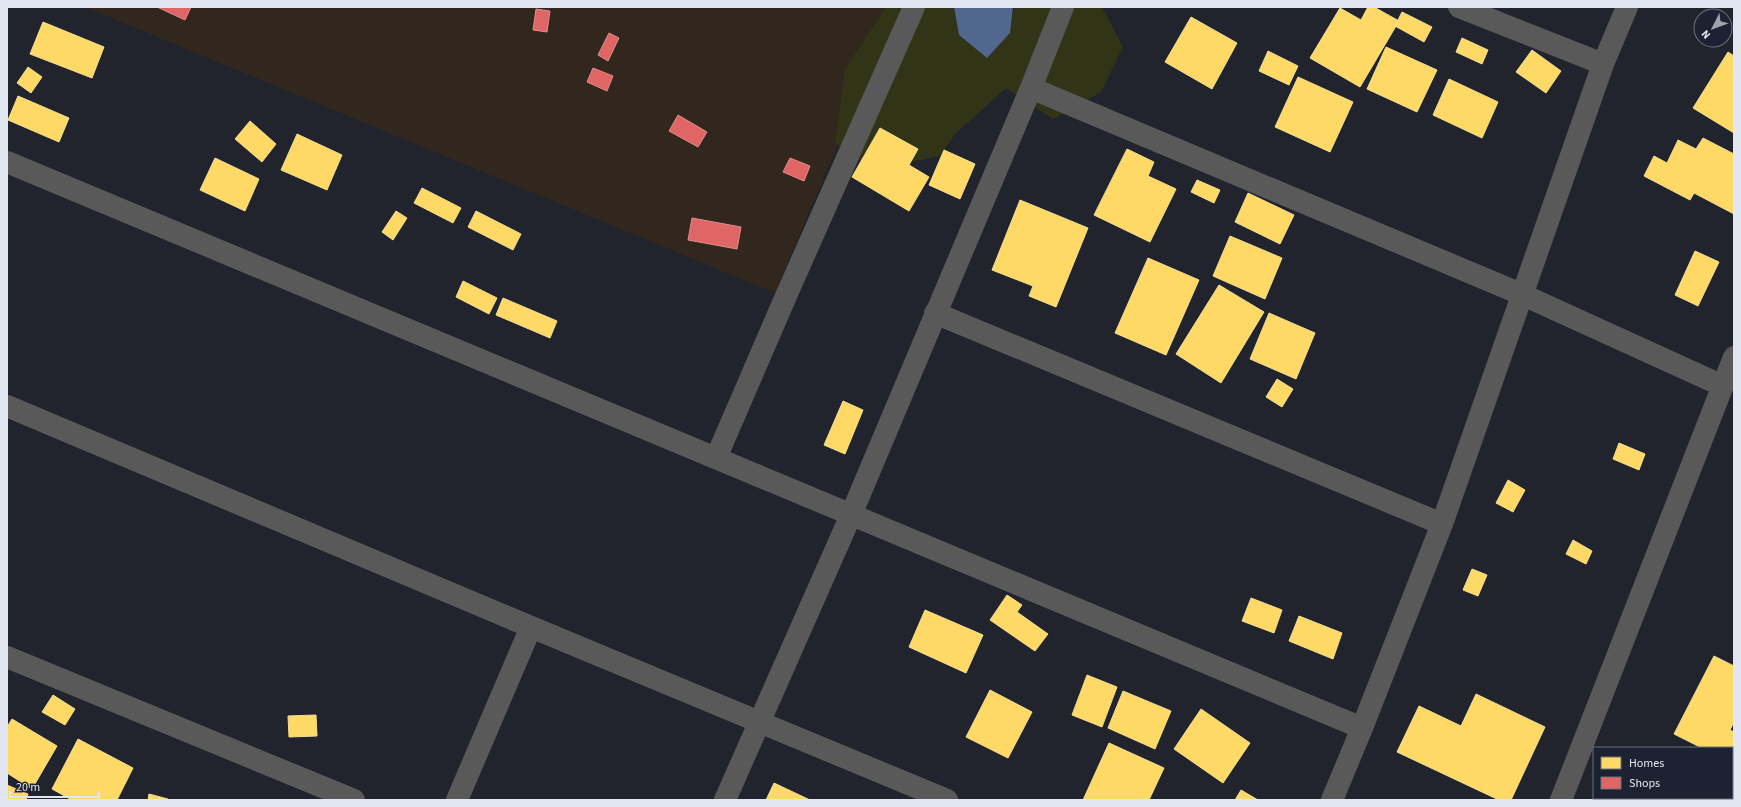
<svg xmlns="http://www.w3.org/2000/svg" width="1741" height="807" font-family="'Source Sans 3',sans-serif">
	<rect width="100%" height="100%" fill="#21242c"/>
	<path fill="#31271c" d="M85 7H896L775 293Z"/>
	<path fill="#313417" d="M886 7H954L959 35 987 58 1010 33 1013 10 1017 7H1102L1123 47 1101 92 1053 119 1006 88 955 134 940 156 872 170 835 143 845 69Z"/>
	<path fill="#51678d" d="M954 7H1013L1010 33 987 58 959 35Z"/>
	<path fill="#ffd966" stroke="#f6dd90" d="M1368 7H1374L1399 21 1360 87 1310 58 1340 8 1361 20Z
		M1402 12 1432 27 1424 42 1395 26Z
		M1191 17 1237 43 1212 89 1165 62Z
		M43 22 104 47 92 78 30 54Z
		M1462 38 1488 50 1482 64 1456 52Z
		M1386 47 1437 70 1417 112 1367 89Z
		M1532 50 1561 71 1546 93 1516 72Z
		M1268 51 1298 66 1289 85 1259 71Z
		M1728 52 1734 56V133L1693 108Z
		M28 67 42 77 31 93 17 83Z
		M1298 77 1353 102 1330 152 1275 127Z
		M1449 79 1498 102 1482 138 1433 115Z
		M18 96 69 118 59 142 8 120Z
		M250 121 276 144 262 162 235 139Z
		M880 128 918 149 909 165 929 177 909 211 852 177Z
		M297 134 342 155 327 190 281 170Z
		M1703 138 1734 154V214L1694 193 1690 200 1644 176 1654 156 1667 163 1678 140 1696 149Z
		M1127 149 1154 162 1148 176 1176 189 1150 242 1094 215Z
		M944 150 975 164 960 199 929 185Z
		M215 158 259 179 245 211 200 190Z
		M1197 180 1220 190 1214 203 1191 192Z
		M422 188 461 208 453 223 414 203Z
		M1248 193 1294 215 1280 244 1235 222Z
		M1020 200 1088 228 1056 307 1029 296 1033 286 992 270Z
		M396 211 407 218 393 240 382 232Z
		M476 211 521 234 513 250 468 227Z
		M1230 236 1282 258 1265 299 1213 276Z
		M1695 251 1719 262 1698 306 1675 295Z
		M1148 258 1199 280 1166 355 1115 333Z
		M463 281 497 298 489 314 456 297Z
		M1219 285 1264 312 1221 383 1176 354Z
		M503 298 557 321 550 338 496 315Z
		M1269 313 1315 333 1296 379 1250 359Z
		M1277 379 1293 389 1282 407 1266 397Z
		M843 401 863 410 845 454 824 445Z
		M1619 443 1645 454 1639 470 1613 459Z
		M1508 480 1525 490 1513 512 1496 503Z
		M1573 540 1592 551 1586 564 1566 554Z
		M1472 569 1487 575 1478 596 1463 590Z
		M1007 595 1022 605 1017 612 1048 634 1035 651 990 620Z
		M1251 598 1282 610 1274 633 1242 621Z
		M925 610 983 635 966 673 909 647Z
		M1299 616 1342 633 1333 659 1289 641Z
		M1714 656 1734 666V722L1730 730 1734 732V765L1732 764V748H1702L1674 734Z
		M1087 675 1117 687 1102 727 1072 715Z
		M990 690 1032 712 1008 758 966 737Z
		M1123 691 1171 711 1155 749 1108 728Z
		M1476 694 1545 727 1511 800H1499L1397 752 1419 706 1461 726Z
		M53 695 75 709 65 725 42 712Z
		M1201 709 1250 743 1223 783 1174 749Z
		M316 715 317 736 289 737 288 716Z
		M12 719 57 746 32 789 7 773V727Z
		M78 739 133 768 117 800H72L52 789Z
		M1109 743 1164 768 1149 800H1083Z
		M774 783 810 800H766Z
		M7 785 28 794 26 800H7Z
		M1241 790 1258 800H1235Z
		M149 794 168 799V800H148Z"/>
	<path fill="#e06666" stroke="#e18c90" d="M157 7H191L185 20Z
		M536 9 550 11 547 32 533 30Z
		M609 33 619 38 608 61 598 55Z
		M593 68 613 76 607 91 587 82Z
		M678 115 707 132 698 147 669 131Z
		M790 158 810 166 804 181 783 172Z
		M692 218 741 227 737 249 688 240Z"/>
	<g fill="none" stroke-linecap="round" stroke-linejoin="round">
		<path stroke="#595959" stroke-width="22" d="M1459 7 1603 64
			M1031 88 1521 294 1723 386
			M7 162 1362 728
			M935 313 1442 524
			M7 406 531 627 947 800
			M716 458 786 296 914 7
			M7 657 354 800
			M457 800 531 627
			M725 800 851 515 1031 88 1063 7
			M1332 800 1362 728 1442 524 1603 64 1627 7
			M1561 800 1734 357"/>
	</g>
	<rect width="1741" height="807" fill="none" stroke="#e2e6f1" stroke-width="16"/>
	<rect x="1593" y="747" width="140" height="52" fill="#1c2231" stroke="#6b707e"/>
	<rect x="1601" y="757" width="20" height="12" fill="#ffd966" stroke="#6b707e"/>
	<text x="1629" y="767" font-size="12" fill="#e2e6f1">Homes</text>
	<rect x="1601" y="777" width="20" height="12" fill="#e06666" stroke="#6b707e"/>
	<text x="1629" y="787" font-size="12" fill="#e2e6f1">Shops</text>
	<g transform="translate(1713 28) rotate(228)"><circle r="19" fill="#1c2231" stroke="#6b707e"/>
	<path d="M0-3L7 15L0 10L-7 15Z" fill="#9ea2ac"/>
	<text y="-6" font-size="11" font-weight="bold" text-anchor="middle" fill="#e2e6f1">N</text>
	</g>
	<path d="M10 791v6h89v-6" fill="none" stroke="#e2e6f1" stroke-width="2"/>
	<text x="16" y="791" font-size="12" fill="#e2e6f1" stroke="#1c2231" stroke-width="3" paint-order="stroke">20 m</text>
</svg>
